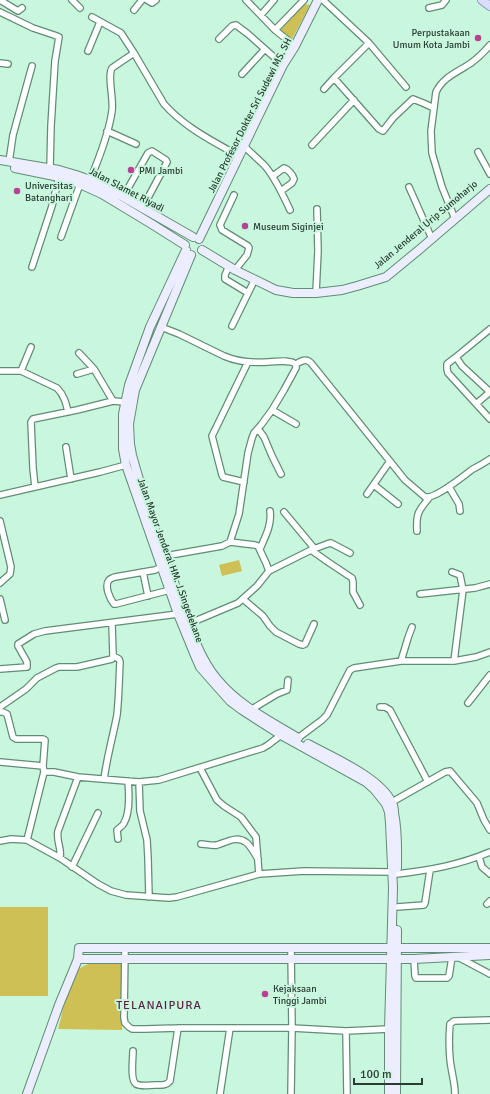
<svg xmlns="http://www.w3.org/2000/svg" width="490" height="1094" font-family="Signika,sans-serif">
	<rect width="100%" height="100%" fill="#c8f7de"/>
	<path fill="#cec055" d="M304 4 310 5 292 39 280 31Z
		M239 560 242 571 222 576 219 565Z
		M0 907H48V996H0Z
		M95 962 123 963 122 1030 58 1029C62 1014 69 981 78 970 83 965 89 964 95 962Z"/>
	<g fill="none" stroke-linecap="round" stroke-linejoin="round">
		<g stroke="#618c76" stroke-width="8">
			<path id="street" d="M0 0 18 11 22 8
				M72 0 80 8
				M147 0 152 3 156 0
				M246 0 275 30 295 46
				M323 0 369 43 334 78 379 129 383 131 393 118 413 99 423 103 434 108
				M429 8 442 5 446 0
				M134 10 142 0
				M0 12 33 28 54 35 59 37 55 61 51 126 50 168
				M261 15 274 0
				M275 30 304 0
				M219 39 232 26 236 25 248 34 283 65
				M369 43 406 87
				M88 51 100 22
				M134 53 164 104C184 127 214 142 239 156
				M0 63 8 64
				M242 74 265 49
				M324 89 334 78
				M107 131 136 144
				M312 145 354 100
				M244 146C251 153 258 159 265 166 276 179 283 195 290 210
				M478 152 490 174
				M9 162 13 135 32 66
				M273 176 284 168C288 169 293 175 294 179L292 183 281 191
				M90 180C98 161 109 132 112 111 114 99 107 76 112 68L134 53 121 33 92 17
				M409 187 432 239
				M234 195 220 225 222 230 248 246 249 248 247 255 235 270
				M123 197 148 153 152 151 166 160 167 162 142 209
				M455 219 442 187 432 153 431 131 436 92C443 77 458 72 471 63 478 58 484 52 490 45
				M61 237 80 184
				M229 266 225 275V279L248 293
				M32 267 52 206 59 177
				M316 293 318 251 317 209
				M232 326 255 279
				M161 327 179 334 224 356C238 362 254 363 268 362 277 362 288 359 296 364
				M490 329 456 357 462 366 490 392
				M79 353 94 369 113 401
				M456 357 447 364V369L448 373 490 419
				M0 371H21L57 388C64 395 66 403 68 412
				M21 371 31 347
				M77 374 94 369
				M476 404 490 392
				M272 410 296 424
				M258 429 264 437 272 456 281 474
				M66 447 71 479
				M244 482 223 477 222 475 212 436 248 362
				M374 485 398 504
				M35 487 33 468 31 422 33 419 77 410 113 401 125 402
				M449 487 459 504 460 511
				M367 494 390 461
				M0 495 100 472 126 465
				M284 512 314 548
				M0 521 11 567 10 574 0 583
				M417 531C416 514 418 511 429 498
				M230 542 255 545 258 546 266 563 269 571
				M260 549C265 537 272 525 270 511
				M311 550 328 562 352 578 353 582V592L360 605
				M165 556 222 546 230 542 239 514 248 453 252 438 254 433 261 425 272 410 284 390 296 368V364C301 361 306 358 311 363L405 480 425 497C436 499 463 476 473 469 479 466 484 463 490 459
				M161 567 155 570 115 577C114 577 110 579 109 580 104 586 110 599 114 604H116L170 590
				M143 572 148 596
				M452 572 460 575 463 590 454 661
				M420 594 475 588 490 584
				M0 599 5 620
				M243 599 263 616 270 626 276 632 299 644 303 645 305 644 314 624
				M188 624 238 603 257 586 269 571 311 550 327 544 331 543 350 553
				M401 661 408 638 412 627
				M0 669 27 667V662L18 646V644L34 634 45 631 178 614
				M468 703 490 675
				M0 707 26 689 37 678 56 668 59 667H77L112 659 113 656 112 623
				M380 707H385L390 710 428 782
				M252 709 277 694 287 690 288 680
				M0 712H3L7 714 13 737 16 739H43L45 740 43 766 44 772
				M298 738 322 720 327 715 350 670 354 668 401 661H454L476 657 490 652
				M0 762 43 766
				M200 768 217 800 224 806 241 817 256 837 259 874
				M104 779C107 757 113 736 117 715 119 697 119 680 120 662L119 659 113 656
				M139 782 140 811 147 840 148 858 149 897
				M392 802 445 772 450 771 477 803 484 820 490 830
				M118 839 117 830C120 827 123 826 124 823 130 813 129 792 128 781
				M27 840 44 772H54L78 777 126 781 139 782 159 780 263 748 268 745 281 735
				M0 841 11 839 27 840 60 858 98 884 111 891 126 895 169 898 177 897 259 874 304 871 393 872
				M201 844C206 844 212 846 217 845 227 842 237 835 247 843 251 847 255 854 258 859
				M479 857 482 867 490 874
				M60 858C62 848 56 842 58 831L78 777
				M72 867 98 813
				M397 874C431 870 459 865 490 852
				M487 904 490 901
				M397 907 424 905 425 903 430 870
				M125 948 124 1018 125 1023 129 1027 132 1029H145L178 1028H292L346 1031 389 1029
				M291 948 292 1028 291 1094
				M458 957 490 974
				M414 959 415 976 416 978H447L449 976 452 957
				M346 1031 347 1094
				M133 1051C133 1058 130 1080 136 1084 141 1087 150 1085 155 1085 161 1085 166 1086 170 1081L178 1028
				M220 1094 230 1028
				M455 1094C455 1082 451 1071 450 1059 449 1048 449 1035 450 1024L454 1021 490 1020"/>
		</g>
		<g stroke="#618c76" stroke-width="10">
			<path id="secondary" d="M0 160 59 170 76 175 90 180 123 197 193 237
				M15 168 59 177 80 184 102 194 150 223 185 245
				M199 239 283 65 295 46 318 0
				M186 250 150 327 129 385 123 414V449L126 465 178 614 196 658 200 667 207 675 230 701 242 710 281 735 366 782 374 789 386 804 389 812 390 823 393 888 389 1029V1094
				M202 250 235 270 276 290 293 293H316L342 290 357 286 386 277 420 249 490 189
				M191 255 135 390 129 424 130 444 132 455C144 499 159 542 175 585 186 615 196 654 217 679 238 705 270 721 298 738
				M308 744C332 757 379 777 391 801 393 804 394 809 394 813 398 831 397 850 397 868
				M78 959H414L490 955
				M27 1094 59 1005 78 959 79 948H490
				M396 1094 397 930"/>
		</g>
		<g stroke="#8c95b7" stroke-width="10">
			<path id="primary" d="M482 0 490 6"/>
		</g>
		<use href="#street" stroke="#fff" stroke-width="5.5"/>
		<use href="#secondary" stroke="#eceeff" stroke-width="8"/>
		<use href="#primary" stroke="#dadcfe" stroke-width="8"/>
	</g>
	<g fill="#b94195" stroke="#c8f7de" stroke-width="1.5">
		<circle cx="478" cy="38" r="4"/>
		<circle cx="131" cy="170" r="4"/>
		<circle cx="17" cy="191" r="4"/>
		<circle cx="245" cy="226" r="4"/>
		<circle cx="265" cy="994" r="4"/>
	</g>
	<g text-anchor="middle" stroke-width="4" stroke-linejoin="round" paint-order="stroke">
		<g font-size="10" fill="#2a3c33" stroke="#c8f7de" text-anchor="start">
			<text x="470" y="36" text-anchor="end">Perpustakaan<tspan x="470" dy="12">Umum Kota Jambi</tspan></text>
			<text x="139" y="174">PMI Jambi</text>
			<text x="25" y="189">Universitas<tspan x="25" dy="12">Batanghari</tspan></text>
			<text x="253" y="230">Museum Siginjei</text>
			<text x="273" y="992">Kejaksaan<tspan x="273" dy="12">Tinggi Jambi</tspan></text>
		</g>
		<g font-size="10" fill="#2a3c33" stroke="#c8f7de">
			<text transform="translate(249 115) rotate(-63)" y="4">Jalan Profesor Dokter Sri Sudewi MS. SH</text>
			<text transform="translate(127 189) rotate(28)" y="4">Jalan Slamet Riyadi</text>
			<text transform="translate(425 224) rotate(-40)" y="4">Jalan Jenderal Urip Sumoharjo</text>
			<text transform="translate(171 560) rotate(70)" y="4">Jalan Mayor Jenderal HM. J.Singedekane</text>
		</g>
		<g font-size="12" letter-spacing="1" fill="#591f47" stroke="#c8f7de">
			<text x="159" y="1009">TELANAIPURA</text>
		</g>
	</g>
	<path d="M354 1078v6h68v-6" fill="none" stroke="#2a3c33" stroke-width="2"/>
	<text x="360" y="1078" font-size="12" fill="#2a3c33" stroke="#c8f7de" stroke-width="3" paint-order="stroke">100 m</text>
</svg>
